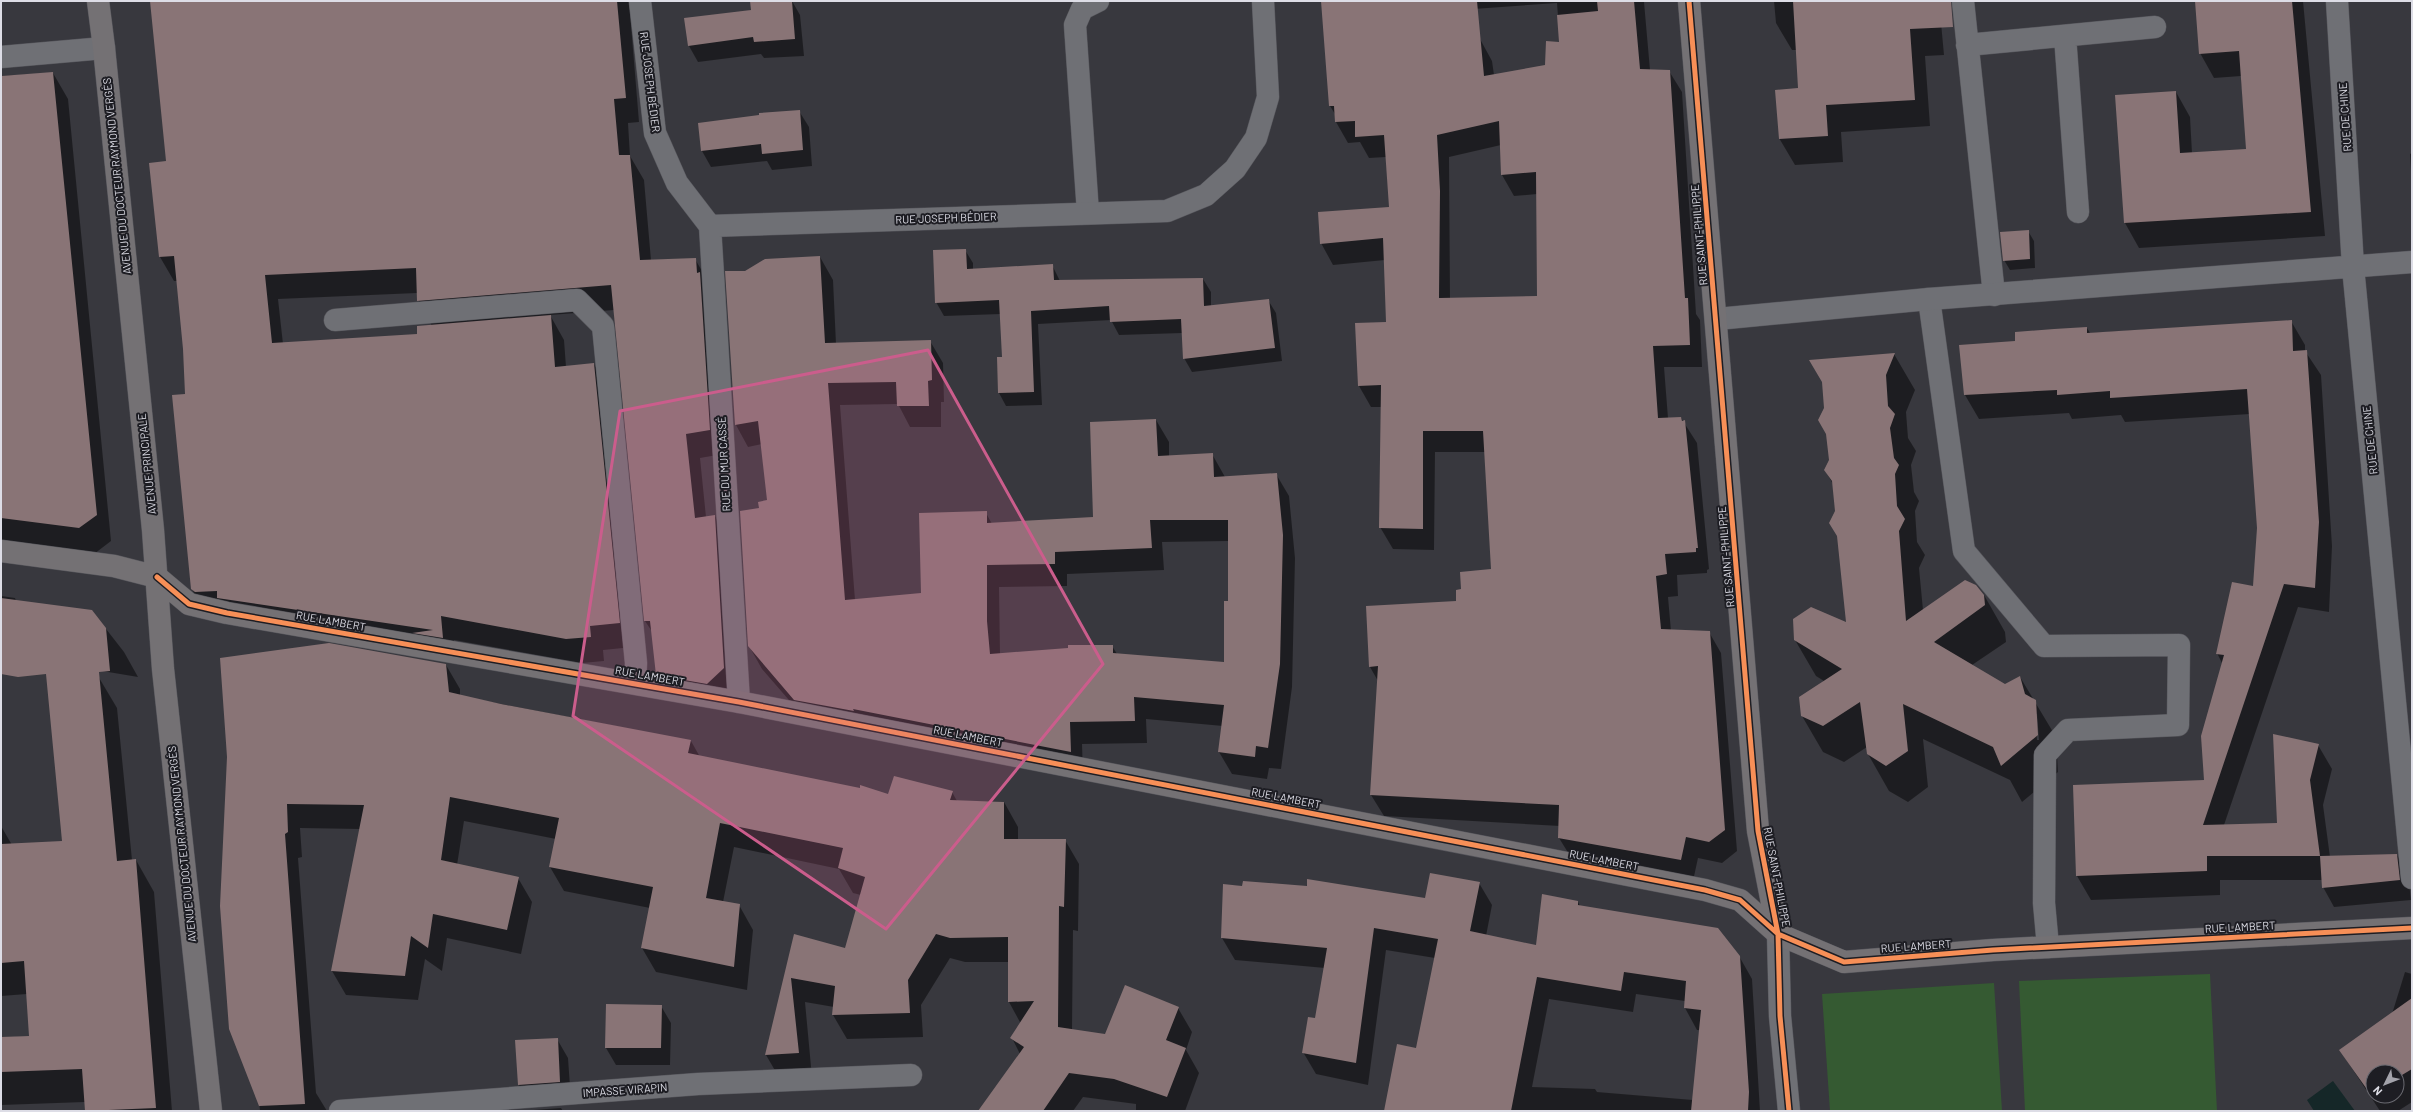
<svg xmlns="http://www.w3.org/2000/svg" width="2413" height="1112" font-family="Barlow,sans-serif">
	<rect width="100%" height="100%" fill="#38383e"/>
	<path fill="#355a32" d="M2210 974 2217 1111H2025L2019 981Z
		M1994 983 2002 1111H1830L1822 994Z"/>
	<path fill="#152728" d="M2333 1081 2355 1111H2314L2307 1100Z"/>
	<path fill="#0007" fill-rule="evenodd" d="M151 1H629L639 122 628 123 630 156 644 180 651 260 695 259 709 283 723 454 700 458 706 517 715 516 728 540 738 692 671 699 657 674 653 633 645 621 614 310 550 315 564 340 566 367 594 364 608 389 633 647 603 650 604 661 582 663 454 640 457 662 206 613 192 589 186 365 177 281H174L160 257 150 164 167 162ZM417 293 418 300 432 326 418 335 283 344 278 299Z
		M766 1H792L800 15 804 56 764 58 761 54 698 62 689 46Z
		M1324 1H1647L1644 2 1650 70 1669 71 1682 92 1696 314 1700 320 1702 367H1664L1668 418H1681L1697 443 1709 569 1707 570V573L1677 575 1678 596 1668 597 1671 631 1709 632 1721 653 1737 851 1722 863 1698 858 1693 881 1572 859 1559 838 1560 826 1384 816 1371 795 1378 681 1370 667 1457 601 1462 590 1492 570 1485 452H1435L1434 550 1393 549 1380 527 1382 407H1371L1359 386 1387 323 1385 260 1333 265 1321 243 1390 208 1386 157 1369 158 1360 142 1348 143 1336 122 1335 114 1330 106 1325 32 1480 39 1492 61 1494 75 1546 66 1560 43 1557 3 1334 19ZM1501 145 1502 175 1514 196 1537 194 1538 297 1450 299 1449 157Z
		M1774 1H1939L1944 55 1925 56 1930 126 1841 132 1843 162 1795 165 1779 138 1799 89 1797 50H1792L1776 23Z
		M2196 1H2303L2325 236 2139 248 2125 223 2116 96 2176 92 2190 117 2192 153 2247 150 2241 76 2214 78 2200 53Z
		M53 73 68 99 111 541 94 554 1 542V76Z
		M799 111 809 127 812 166 772 170 767 161 711 167 702 151 699 124Z
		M2412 153V188L2410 154Z
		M2028 231 2034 241 2035 268 2010 270 2004 260Z
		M965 250 973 263V269L1052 265 1060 281 1203 279 1211 292V307L1268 300 1276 313 1282 361 1192 372 1184 358 1183 333 1119 335 1111 320 1038 324 1042 405 1006 406 999 393 1004 358 1001 314 944 316 936 302Z
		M820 257 833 280 836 344 930 341 943 363 944 402H941V427H910L898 404 840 405 855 600 922 594 986 513 992 524 1094 518 1156 420 1169 442V457L1212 454 1225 477 1276 474 1289 496 1295 558 1292 687 1281 769 1269 768 1267 779 1232 774 1219 752 1223 726 1146 719 1147 743 1082 744 1083 774 808 722 762 669 749 646 760 509 768 501 762 444 748 447 736 425 745 272ZM1229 541V602L1225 664 1117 654 1112 646 1000 654 999 587 1067 586V574L1164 570 1162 542Z
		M2291 321 2305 345V351L2321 375 2332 546 2329 612 2298 607 2224 825 2278 824 2318 745 2332 769 2323 805 2330 857 2397 855 2408 875 2411 900 2334 907 2323 887 2322 880H2220V895L2091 900 2077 876 2205 781 2222 663 2217 653 2254 587 2258 528 2250 414 2125 422 2121 415 2072 419 2069 413 1979 419 1965 395 1960 346 2016 342 2087 328 2090 333Z
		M1894 354 1915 390 1906 412 1908 438 1916 451 1911 465 1914 492 1919 501 1915 511 1917 542 1925 555 1919 568 1923 610 1984 595 2005 632 2006 642 1972 665 2005 685 2020 677 2056 737 2058 772 2022 802 2010 780 1923 739 1928 787 1908 802 1889 791 1868 754 1867 747 1844 762 1823 752 1802 716 1824 681 1816 676 1795 640 1848 624 1833 484 1825 470ZM2035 714H2037L2039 740H2037Z
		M1 596 15 598 16 601 92 611 124 652 138 677 1 654Z
		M446 665 460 689V696L691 741 700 757 889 796 952 792 957 801 1004 802 1018 827V840H1065L1079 864 1078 931 1073 930 1072 1030 1106 1036 1178 1008 1192 1032 1186 1050 1199 1073 1185 1111H1136V1104L1083 1097 1073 1111H980L1020 1054 1012 1038 1021 1024 1009 1002V962H965L950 958 921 1005 923 1037 847 1039 833 1015 834 1007 805 1002 812 1077 780 1079 766 1055 795 936 846 949 861 895 853 893 839 869 734 847 723 902 739 905 753 930 747 990 656 972 642 948 650 908 564 891 550 867 556 839 464 821 457 865 518 878 532 902 521 954 447 938 442 971 425 959 418 1000 346 995 332 971 360 829 300 828 302 857 298 858 316 1093 327 1111H260L228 757Z
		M98 676 117 708 132 860H136L154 892 172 1111H86L85 1102 1 1105V1038L30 1036 27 994 1 996V826L12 845 63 842Z
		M1479 883 1492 905 1486 936 1537 946 1578 902 1580 906 1739 956 1752 979 1760 1111H1385L1417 1049 1435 958 1386 950 1368 1085 1316 1074 1303 1052 1316 1019 1325 968 1235 960 1222 938 1224 885 1426 899ZM1636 994 1685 1001V1008L1697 1030H1700L1693 1100 1597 1092 1595 1089 1532 1087 1549 999 1633 1012Z
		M2405 972 2412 974V1102L2398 1111H2380L2340 1050 2392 1014ZM2373 1072H2397V1096H2373Z
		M661 1006 671 1023 670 1065H616L606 1048Z
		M557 1039 568 1058 571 1101 530 1104 519 1085Z
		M561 1108 563 1111H520Z"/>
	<path fill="#897476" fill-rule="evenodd" d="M150 1H617L626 98 614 99 619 155H630L640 260 696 258 697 273 700 272 710 430 686 434 695 518 715 515 724 668 707 684 656 675 650 621H644L611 285 417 301 416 268 265 275 272 343 417 334V326L551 315 555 367 594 363 620 623 590 626 591 637 566 639 441 616 443 638 412 633 433 630 217 598V591L195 592 191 589 172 395 185 394 183 349 174 256 159 257 149 163 166 161Z
		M750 1H792L795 39 754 42 753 37 688 46 684 18 751 10Z
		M1321 1H1477L1484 76 1545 65 1546 41 1559 42 1557 15 1598 11 1597 1H1634L1640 69 1670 70 1685 298H1688L1690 345 1653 346 1658 418 1681 417 1682 421 1685 420 1698 548H1696V552L1665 554 1667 574 1656 576 1661 629 1710 631 1725 830 1709 842 1686 837 1681 860 1558 838 1559 805 1370 795 1378 666 1369 667 1366 606 1456 601V590L1461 589 1460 572 1491 569 1483 431H1423V529L1379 528 1381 385 1358 386 1355 323 1386 322 1383 238 1320 244 1318 212 1389 207 1384 135 1355 137V121L1335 122 1334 106H1329ZM1499 121 1501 175 1536 172 1537 296 1439 298 1440 191 1437 135Z
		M1793 1H1951L1953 27 1910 29 1915 100 1826 105 1828 136 1779 139 1775 90 1798 88Z
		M2195 1H2292L2311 212 2124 223 2115 95 2176 91 2180 153 2246 149 2239 51 2199 54Z
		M53 72 97 515 79 528 1 518V76Z
		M800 110 803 150 762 154 761 144 701 151 698 123 759 115V113Z
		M2029 230 2030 259 2003 261 2000 232Z
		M966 249 967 269 1053 264 1054 280 1203 278 1204 306 1269 299 1275 348 1183 359 1181 319 1110 322 1109 306 1031 311 1034 392 998 393 997 357H1002L999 300 935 303 933 250Z
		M820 256 825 343 931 340 932 380 928 381 929 406H897L896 382 828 383 845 600 921 593 919 513 987 511V523L1093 517 1090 422 1156 419 1158 456 1213 453 1214 477 1277 473 1283 535 1280 664 1268 748 1256 746 1255 757 1218 752 1224 705 1134 697 1135 721 1070 722 1071 752 853 709 854 711 794 700 748 646 740 511 759 508 758 502 767 500 758 421 735 425 725 271H745L765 259ZM1150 520H1228V601H1224V662L1113 653V645H1068V648L990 654 987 621V565L1055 564V552L1152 548Z
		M2292 320 2293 351 2307 350 2319 522 2315 588 2284 584 2203 825 2277 823 2273 734 2319 744 2310 780 2320 856H2207V871L2076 876 2073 785 2204 780 2201 736 2224 655 2216 654 2232 582 2253 586 2257 528 2247 389 2110 398V391L2057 395V390L1964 395 1959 345 2015 341V332L2054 329 2087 327V333Z
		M1895 353 1886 375 1888 406 1895 414 1890 428 1894 458 1899 465 1895 474 1897 506 1905 519 1899 531 1906 621 1965 580 1976 585 1984 595 1985 605 1934 642 2005 684 2020 676 2025 694 2036 700 2038 735 2001 766 1993 747 1903 704 1908 751 1886 766 1867 754 1860 702 1823 726 1801 716 1799 697 1842 669 1794 640 1793 619 1811 607 1846 622 1837 536 1829 523 1835 511 1832 481 1824 470 1829 460 1826 434 1818 420 1824 408 1822 382 1809 360Z
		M1 598 92 610 106 628 110 671 99 672 117 861 136 859 156 1108 85 1111 82 1069 1 1072V1037L29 1036 24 961 1 963V844L62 841 46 674 18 677 1 674Z
		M329 643 446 664 449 692 501 704 691 740 688 753 860 788V785L888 794 894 776 953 791 950 800 1004 802V839H1066L1064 907 1059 906 1058 1027 1105 1034 1125 985 1179 1007 1166 1040 1186 1048 1167 1097 1114 1079 1069 1073 1043 1111H978L1024 1047 1010 1038 1034 1001 1008 1002V937L950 938 936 934 908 980 910 1013 832 1015 835 986 791 978 799 1053 765 1055 794 934 845 948 865 877 838 868 843 848 720 823 706 898 740 904 734 967 641 948 653 887 549 867 559 818 450 797 441 860 519 877 507 930 433 914 428 948 411 936 405 976 331 971 364 805 287 804 288 832 285 834 305 1104 259 1106 229 1029 220 906 227 757 220 658Z
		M2397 854 2400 880 2322 888 2320 856Z
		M1430 873 1480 882 1470 931 1536 945 1542 894 1578 901V905L1718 928 1740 956 1749 1092 1748 1111H1691L1701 1010 1684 1008 1686 981 1624 972 1621 991 1537 977 1511 1111H1384L1397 1044 1416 1048 1438 939 1374 928 1356 1063 1302 1053 1308 1017 1315 1018 1327 948 1221 938 1223 884 1242 886 1243 881 1307 886V879L1425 898Z
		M2412 998V1069L2397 1078V1072H2373L2371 1095 2339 1050Z
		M606 1004 662 1005 661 1048H605Z
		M558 1038 560 1082 518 1085 515 1040Z"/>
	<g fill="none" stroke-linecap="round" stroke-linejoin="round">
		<g stroke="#56565c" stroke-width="23">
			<path id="lane" d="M1963 1 1994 295
				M2065 36 2078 212
				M1967 45 2155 27
				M1 57 104 48
				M1088 213 1075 25 1082 9 1098 1
				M1929 299 1964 551 2044 646 2179 645 2178 725 2068 730 2045 755 2044 903 2048 947
				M335 320 577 300 603 326 636 663 635 683"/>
		</g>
		<g stroke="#56565c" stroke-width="23">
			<path id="street" d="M640 1 655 133 677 183 710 226
				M2337 1 2353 267 2412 878
				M710 226 1167 211 1206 195 1235 169 1256 138 1268 97 1263 1
				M710 226 739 702
				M1717 319 1929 299 2412 262
				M1778 934 1780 1016 1789 1111
				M340 1111 698 1084 911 1075"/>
		</g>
		<g stroke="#56565c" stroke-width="23">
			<path id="secondary" d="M98 1 104 48 153 530 163 669 211 1111
				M1689 1 1758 831 1778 934
				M1 551 114 566 157 577 189 604 227 613 739 702 1705 890 1740 900 1778 934 1844 962 1993 950 2412 928"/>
		</g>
		<use href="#lane" stroke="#6f7075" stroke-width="22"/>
		<use href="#street" stroke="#6f7075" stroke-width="22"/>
		<use href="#secondary" stroke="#747174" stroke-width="22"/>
		<g stroke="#1d1d23" stroke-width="8">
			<path id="cycleway" d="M1689 1 1758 831 1778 934 1780 1016 1789 1111
				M157 577 189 604 227 613 739 702 1705 890 1740 900 1778 934 1844 962 1993 950 2412 928"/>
		</g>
		<use href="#cycleway" stroke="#f78f57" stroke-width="5"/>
	</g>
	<path fill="#cb5d8c" fill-opacity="0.2" stroke="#cb5d8c" stroke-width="3" stroke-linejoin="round" d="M928 350 1103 664 886 929 573 716 620 411Z"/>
	<g text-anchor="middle" stroke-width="4" stroke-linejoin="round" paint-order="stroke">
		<g font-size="11" fill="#dddde6" stroke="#1d1d23">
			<text transform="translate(650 82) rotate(83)" y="4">RUE JOSEPH BÉDIER</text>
			<text transform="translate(2345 117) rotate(-94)" y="4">RUE DE CHINE</text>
			<text transform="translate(117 176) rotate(-96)" y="4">AVENUE DU DOCTEUR RAYMOND VERGÈS</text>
			<text transform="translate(946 218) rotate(-2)" y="4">RUE JOSEPH BÉDIER</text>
			<text transform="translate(1699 235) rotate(-95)" y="4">RUE SAINT-PHILIPPE</text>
			<text transform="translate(2370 440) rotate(-96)" y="4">RUE DE CHINE</text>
			<text transform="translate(147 464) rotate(-96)" y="4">AVENUE PRINCIPALE</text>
			<text transform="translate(724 464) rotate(-93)" y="4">RUE DU MUR CASSÉ</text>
			<text transform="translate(1726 557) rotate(-95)" y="4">RUE SAINT-PHILIPPE</text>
			<text transform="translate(331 621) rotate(10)" y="4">RUE LAMBERT</text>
			<text transform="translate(650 676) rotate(10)" y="4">RUE LAMBERT</text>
			<text transform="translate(968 736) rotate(11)" y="4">RUE LAMBERT</text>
			<text transform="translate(1286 798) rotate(11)" y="4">RUE LAMBERT</text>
			<text transform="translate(182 844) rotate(-96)" y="4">AVENUE DU DOCTEUR RAYMOND VERGÈS</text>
			<text transform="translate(1604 860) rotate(11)" y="4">RUE LAMBERT</text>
			<text transform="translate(1777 877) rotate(79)" y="4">RUE SAINT-PHILIPPE</text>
			<text transform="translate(2240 927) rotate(-3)" y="4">RUE LAMBERT</text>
			<text transform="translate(1916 946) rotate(-4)" y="4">RUE LAMBERT</text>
			<text transform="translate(625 1090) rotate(-4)" y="4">IMPASSE VIRAPIN</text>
		</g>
	</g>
	<rect width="2413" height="1112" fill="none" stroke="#dddde6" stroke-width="4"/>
	<g transform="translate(2385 1084) rotate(227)"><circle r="19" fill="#1d1d23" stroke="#6a6a71"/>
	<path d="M0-3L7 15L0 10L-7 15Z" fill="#a3a3ab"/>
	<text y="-6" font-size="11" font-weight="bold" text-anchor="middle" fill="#dddde6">N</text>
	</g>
</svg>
